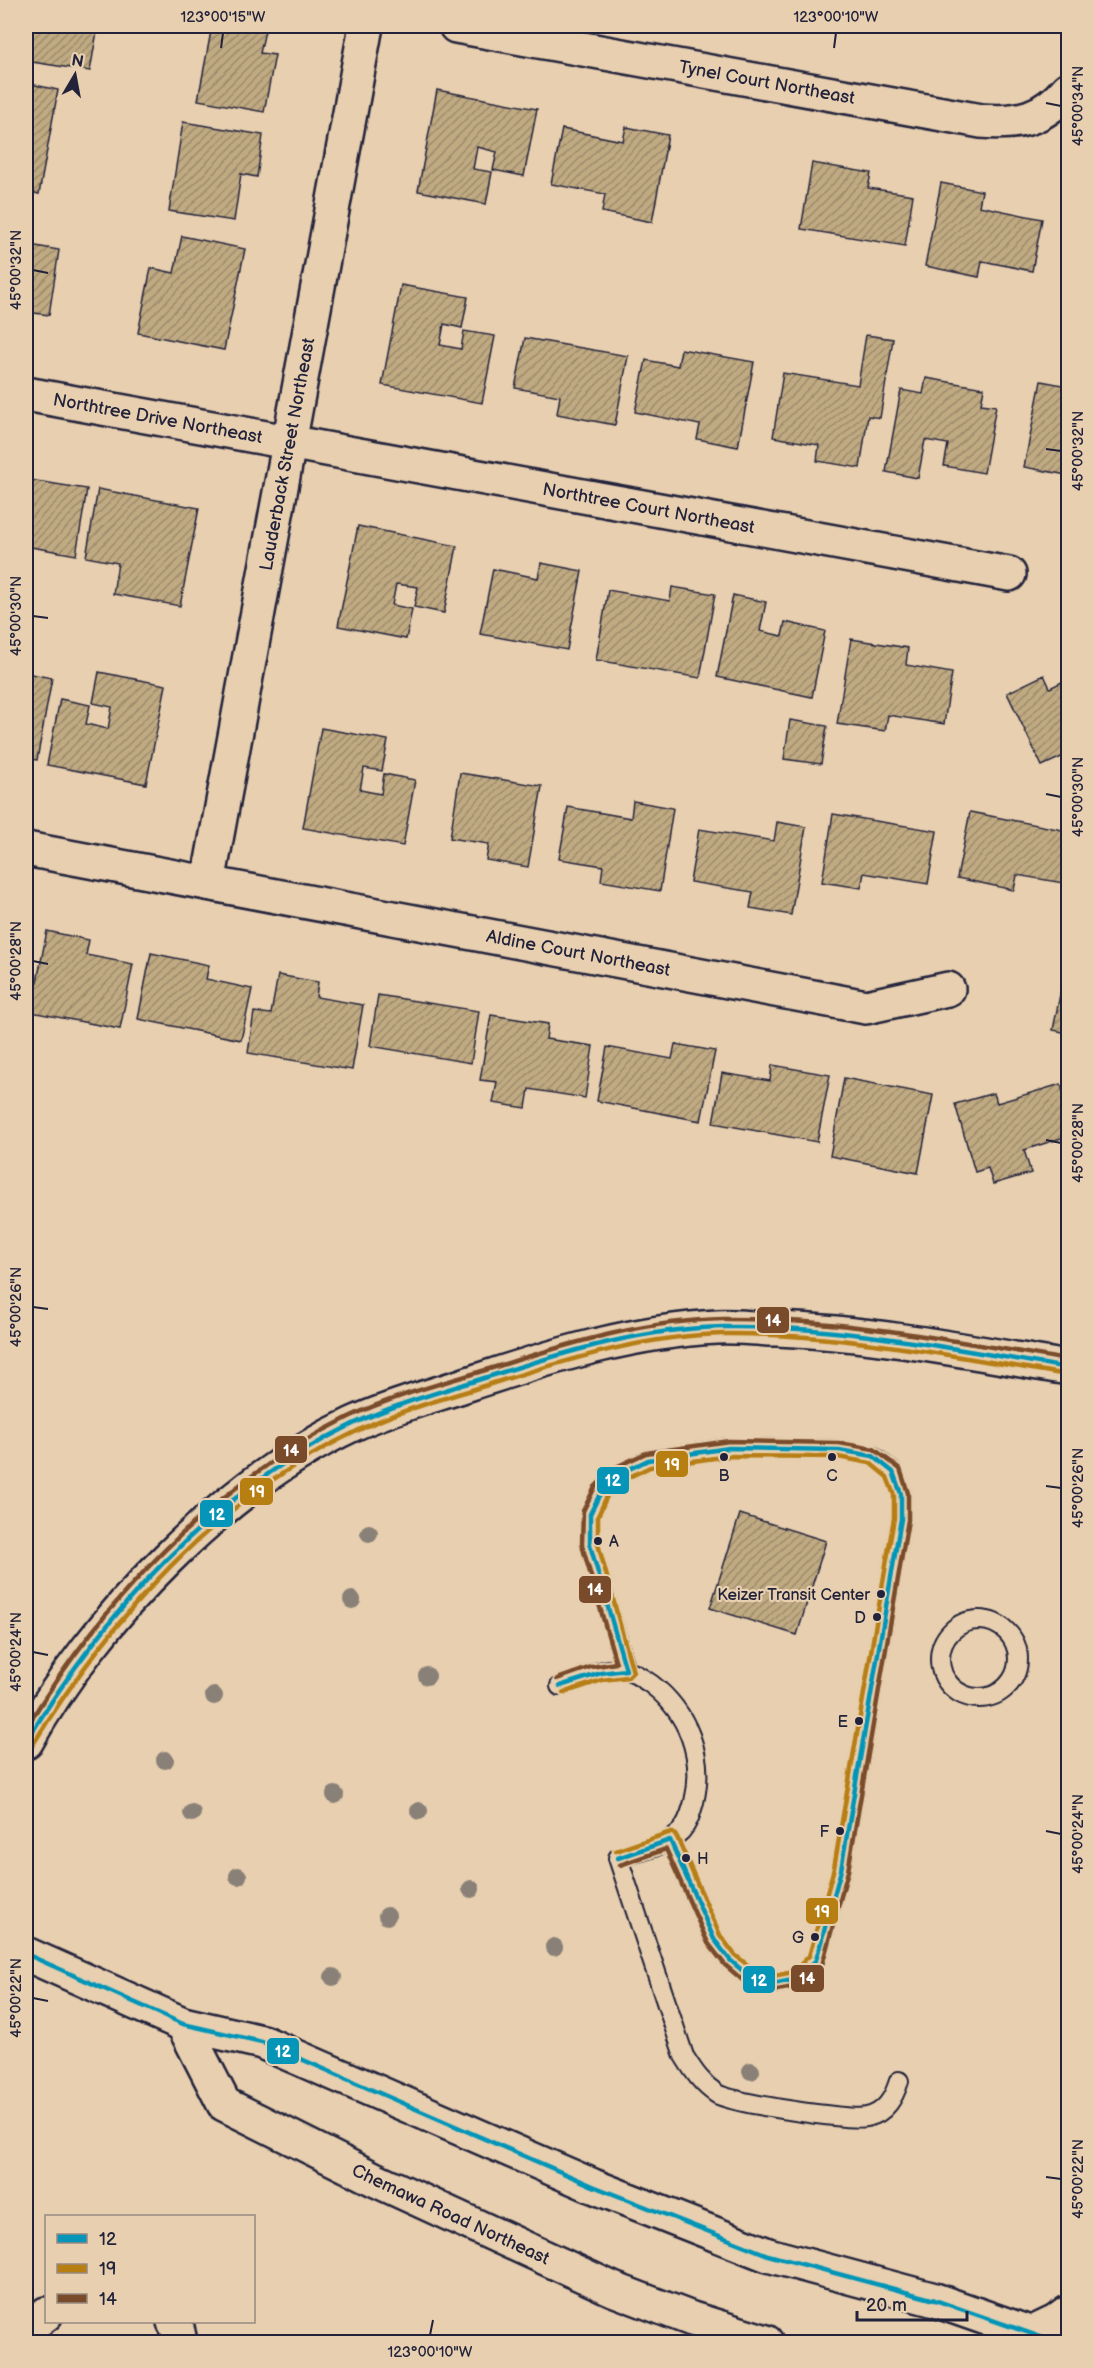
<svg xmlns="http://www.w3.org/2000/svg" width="1094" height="2368" font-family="'Balsamiq Sans',sans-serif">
	<defs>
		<pattern id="building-hatch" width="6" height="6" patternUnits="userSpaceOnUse" patternTransform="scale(1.5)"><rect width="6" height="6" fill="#c0aa82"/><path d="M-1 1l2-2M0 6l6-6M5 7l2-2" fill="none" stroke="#9c8a6c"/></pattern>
	</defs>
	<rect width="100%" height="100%" fill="#e7cfaf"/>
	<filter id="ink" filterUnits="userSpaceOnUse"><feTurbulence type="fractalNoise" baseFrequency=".0167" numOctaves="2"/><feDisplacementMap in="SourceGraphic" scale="12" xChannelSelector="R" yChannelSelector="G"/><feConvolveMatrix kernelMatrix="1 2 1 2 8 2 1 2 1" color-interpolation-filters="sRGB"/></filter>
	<g filter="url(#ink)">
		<path fill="url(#building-hatch)" stroke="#22223b" stroke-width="1.5" d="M31 26H98L90 71 26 61Z
			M212 26H266L260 53 275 55 264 112 198 100Z
			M26 83 58 90 39 194 26 191Z
			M437 90 537 109 524 176 493 170 497 152 477 147 473 169 492 172 486 204 418 191Z
			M183 122 263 135 257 177 241 174 234 221 169 211Z
			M626 127 668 135 652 222 602 212 605 194 551 184 562 129 623 141Z
			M812 163 871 173 868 188 913 195 905 246 801 229Z
			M941 183 982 191 979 206 1042 219 1032 271 982 261 979 277 925 266Z
			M26 209 32 210 27 240H26Z
			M182 236 245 249 224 350 138 333 151 268 174 273Z
			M30 245 59 250 49 315 26 312V263H27Z
			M401 285 468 297 462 328 444 324 440 345 461 349 464 331 495 336 482 403 382 385Z
			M866 335 893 339 880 418 868 416 860 468 817 461 819 445 773 437 783 373 858 385Z
			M525 338 628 356 615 425 557 414 560 396 515 388Z
			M681 349 754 362 738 447 697 439 700 425 635 412 646 360 678 366Z
			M926 378 984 388 981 404 996 406 984 473 944 466 948 444 925 440 918 478 886 472 901 390 923 394Z
			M1041 381 1068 386 1067 475 1024 467Z
			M30 480 87 489 76 555 26 546V493L28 494Z
			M98 489 199 508 180 606 113 594 118 563 86 557Z
			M358 526 457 546 444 613 414 607 418 587 396 584 392 605 412 609 406 639 338 626Z
			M541 563 582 571 567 650 480 634 493 569 538 578Z
			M672 587 715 594 700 678 596 660 608 590 670 601Z
			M733 595 766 602 760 631 782 636 785 622 825 631 812 697 717 677Z
			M851 639 908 648 906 665 952 673 944 724 888 715 885 731 837 724Z
			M99 672 166 685 146 784 47 765 60 699 90 705 86 724 108 729 112 707 93 703Z
			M26 673 52 678 37 760 26 758Z
			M1044 675 1050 688 1068 679V754L1042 766 1007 693Z
			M790 720 827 726 821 764 784 759Z
			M321 728 388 740 382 771 364 768 360 790 381 794 384 774 415 780 403 846 303 828Z
			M460 773 542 786 528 867 486 860 489 844 450 838Z
			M633 801 673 808 660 891 601 881 603 866 559 859 568 807 631 818Z
			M970 812 1068 831V857L1063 883 1017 875 1014 890 957 878Z
			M833 814 937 831 928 884 864 873 861 888 822 882Z
			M777 822 806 827 791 915 750 908 753 892 690 882 699 829 774 841Z
			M47 931 89 940 86 955 133 964 120 1029 31 1012Z
			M151 953 209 965 206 979 252 989 241 1040 138 1019Z
			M1068 954V1033L1053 1030Z
			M278 975 318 982 316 997 363 1005 352 1070 248 1053 254 1012 271 1014Z
			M378 995 479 1011 471 1063 370 1046Z
			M491 1015 548 1024 546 1039 593 1046 585 1098 529 1089 526 1108 493 1103 497 1082 480 1080Z
			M675 1044 715 1051 701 1121 597 1101 607 1047 672 1059Z
			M772 1065 830 1075 817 1142 713 1123 722 1073 770 1081Z
			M844 1078 933 1095 918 1173 830 1156Z
			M1061 1084 1068 1112V1136L1024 1150 1031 1173 993 1184 988 1168 975 1172 955 1104 994 1093 997 1103Z
			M740 1514 826 1541 797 1635 710 1608Z"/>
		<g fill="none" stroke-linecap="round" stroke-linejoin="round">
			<g stroke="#22223b" stroke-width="22">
				<path id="service" d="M940 1659a39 39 0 1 1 78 0a39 39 0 1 1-78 0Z
					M626 1670 590 1545V1514L601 1492 619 1474 648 1460 729 1448 839 1450 873 1456 893 1472 901 1494V1519L841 1870 816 1960 797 1979 773 1984 750 1977 730 1960 714 1939 670 1840
					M560 1686C580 1679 605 1665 627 1671 636 1673 643 1679 651 1684 688 1712 705 1757 694 1802 691 1812 689 1822 681 1831 665 1847 639 1851 618 1858L684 2056C694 2072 702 2084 717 2094 732 2103 849 2121 867 2117 886 2113 894 2097 899 2081"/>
			</g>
			<g stroke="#22223b" stroke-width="38">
				<g id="minor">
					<path id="s1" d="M456 26 981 121C1019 124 1043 119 1068 89"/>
					<path id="s2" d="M26 394 1009 574"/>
					<path id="s3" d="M26 849 866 1007 948 989"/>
					<path id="s4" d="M208 883 366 26"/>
					<path d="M174 2322 177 2327 180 2342"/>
					<path d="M26 2329 46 2314"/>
				</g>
			</g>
			<g stroke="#22223b" stroke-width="38">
				<path id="tertiary" d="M1031 2334 1056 2322 1068 2313"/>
			</g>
			<g stroke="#22223b" stroke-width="38">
				<path id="secondary" d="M26 1742C93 1620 226 1483 353 1424 394 1405 440 1394 483 1379 559 1354 637 1331 717 1327 737 1326 757 1329 777 1329 875 1333 972 1352 1068 1368"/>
			</g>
			<g stroke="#22223b" stroke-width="38">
				<g id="primary">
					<path d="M26 1954 183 2024 262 2042 593 2186 768 2255 935 2300 1055 2342"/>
					<path id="s5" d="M183 2024 224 2104 374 2179 613 2289 692 2319 766 2342"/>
				</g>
			</g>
			<use href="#service" stroke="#e7cfaf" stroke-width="18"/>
			<use href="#minor" stroke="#e7cfaf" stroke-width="33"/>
			<use href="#tertiary" stroke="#e7cfaf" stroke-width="33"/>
			<use href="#secondary" stroke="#e7cfaf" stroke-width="33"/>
			<use href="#primary" stroke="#e7cfaf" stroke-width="33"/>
			<g stroke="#e7cfaf" stroke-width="9">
				<path id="bus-1" d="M560 1686 601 1673 626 1670 590 1545V1514L601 1492 619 1474 648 1460 729 1448 839 1450 873 1456 893 1472 901 1494V1519L841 1870 816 1960 797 1979 773 1984 750 1977 730 1960 714 1939 670 1840 618 1858
					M26 1742C105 1611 213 1492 353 1424 399 1402 451 1389 500 1373 572 1350 647 1328 723 1327 839 1325 954 1349 1068 1368
					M26 1954 183 2024 262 2042 593 2186 768 2255 935 2300 1055 2342"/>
			</g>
			<g stroke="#e7cfaf" stroke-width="9">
				<path id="bus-2" d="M563 1693 602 1680 628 1677 633 1672 598 1544V1516L607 1496 623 1480 650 1467 729 1456 838 1457 870 1463 887 1477 894 1495V1518L834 1868 809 1956 793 1972 773 1976 754 1970 735 1955 720 1935 677 1837 673 1833H668L616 1851
					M32 1746C111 1617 218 1497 357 1431 403 1408 455 1396 503 1380 574 1358 649 1335 724 1334 839 1333 954 1356 1067 1375"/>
			</g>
			<g stroke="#e7cfaf" stroke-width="9">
				<path id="bus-3" d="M557 1679 591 1667 616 1663 582 1545 583 1511 595 1487 616 1467 646 1453 729 1441 839 1443 874 1449 900 1469 908 1493V1520L848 1871 822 1965 799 1986 772 1991 746 1983 725 1965 708 1943 666 1849 620 1865
					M26 1728C103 1600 213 1484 349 1417 397 1394 451 1381 502 1365 573 1342 649 1320 724 1319 840 1318 955 1341 1068 1360"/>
			</g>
			<use href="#bus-1" stroke="#0595b8" stroke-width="4.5"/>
			<use href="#bus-2" stroke="#b77e12" stroke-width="4.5"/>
			<use href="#bus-3" stroke="#7a4b2a" stroke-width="4.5"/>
		</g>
		<g fill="#898077">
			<circle cx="369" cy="1533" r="9"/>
			<circle cx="352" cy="1600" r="9"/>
			<circle cx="427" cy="1676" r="9"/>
			<circle cx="214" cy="1696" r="9"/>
			<circle cx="165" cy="1760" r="9"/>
			<circle cx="335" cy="1795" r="9"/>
			<circle cx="419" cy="1811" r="9"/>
			<circle cx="192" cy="1813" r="9"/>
			<circle cx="238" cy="1876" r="9"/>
			<circle cx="471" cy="1889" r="9"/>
			<circle cx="387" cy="1916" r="9"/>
			<circle cx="554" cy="1947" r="9"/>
			<circle cx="333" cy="1977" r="9"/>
			<circle cx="751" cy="2071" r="9"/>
		</g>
	</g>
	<path fill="none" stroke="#22223b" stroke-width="2" d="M221 48 223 33M834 48 836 33M1046 103 1061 106M33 270 48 273M1046 449 1061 451M33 616 48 618M1046 794 1061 797M33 961 48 964M1046 1140 1061 1143M33 1307 48 1309M1046 1486 1061 1488M33 1652 48 1655M1046 1831 1061 1834M33 1998 48 2001M1046 2177 1061 2179M430 2335 433 2320"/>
	<g fill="#22223b" stroke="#e7cfaf" stroke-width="2">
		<circle cx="724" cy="1457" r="5"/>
		<circle cx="832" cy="1457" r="5"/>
		<circle cx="598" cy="1541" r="5"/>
		<circle cx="881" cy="1594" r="5"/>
		<circle cx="877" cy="1617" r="5"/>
		<circle cx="859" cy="1721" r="5"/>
		<circle cx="840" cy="1831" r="5"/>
		<circle cx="686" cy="1858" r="5"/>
		<circle cx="815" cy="1937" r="5"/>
	</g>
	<g text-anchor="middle" stroke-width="4.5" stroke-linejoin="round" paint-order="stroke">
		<g font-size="16" fill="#22223b" stroke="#e7cfaf" text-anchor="end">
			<text x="724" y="1481" text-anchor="middle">B</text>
			<text x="832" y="1481" text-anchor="middle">C</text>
			<text x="609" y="1547" text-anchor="start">A</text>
			<text x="870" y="1600">Keizer Transit Center</text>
			<text x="866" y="1623">D</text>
			<text x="848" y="1727">E</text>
			<text x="829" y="1837">F</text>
			<text x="697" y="1864" text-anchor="start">H</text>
			<text x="804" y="1943">G</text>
		</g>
		<g font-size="18" fill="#22223b" stroke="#e7cfaf">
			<text dy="6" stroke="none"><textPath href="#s1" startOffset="316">Tynel Court Northeast</textPath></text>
			<text dy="6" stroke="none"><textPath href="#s2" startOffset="134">Northtree Drive Northeast</textPath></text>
			<text dy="6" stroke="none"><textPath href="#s4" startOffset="436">Lauderback Street Northeast</textPath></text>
			<text dy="6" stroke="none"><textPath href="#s2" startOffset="633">Northtree Court Northeast</textPath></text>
			<text dy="6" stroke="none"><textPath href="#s3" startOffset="562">Aldine Court Northeast</textPath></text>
			<text dy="6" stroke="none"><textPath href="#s5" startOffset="342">Chemawa Road Northeast</textPath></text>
		</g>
	</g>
	<g stroke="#e7cfaf" stroke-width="2">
		<rect x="756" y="1306" width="34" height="28" rx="6" fill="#7a4b2a"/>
		<rect x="274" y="1435" width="34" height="29" rx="6" fill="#7a4b2a"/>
		<rect x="655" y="1450" width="34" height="28" rx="6" fill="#b77e12"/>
		<rect x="596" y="1466" width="34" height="29" rx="6" fill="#0595b8"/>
		<rect x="239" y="1477" width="35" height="29" rx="6" fill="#b77e12"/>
		<rect x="199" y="1499" width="35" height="29" rx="6" fill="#0595b8"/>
		<rect x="578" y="1575" width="34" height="29" rx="6" fill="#7a4b2a"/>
		<rect x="805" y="1897" width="34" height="28" rx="6" fill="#b77e12"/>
		<rect x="790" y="1964" width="35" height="29" rx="6" fill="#7a4b2a"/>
		<rect x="742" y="1965" width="34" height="29" rx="6" fill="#0595b8"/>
		<rect x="266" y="2037" width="34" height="28" rx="6" fill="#0595b8"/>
	</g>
	<g font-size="16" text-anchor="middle" font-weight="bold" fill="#fff">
		<text x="773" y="1326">14</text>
		<text x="291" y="1456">14</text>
		<text x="672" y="1470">19</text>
		<text x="613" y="1486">12</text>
		<text x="257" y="1497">19</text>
		<text x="217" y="1520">12</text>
		<text x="595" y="1595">14</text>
		<text x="822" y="1917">19</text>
		<text x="807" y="1984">14</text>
		<text x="759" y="1986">12</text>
		<text x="283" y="2057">12</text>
	</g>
	<rect width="1094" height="2368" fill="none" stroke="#e7cfaf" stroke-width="66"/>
	<rect x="45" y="2215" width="210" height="108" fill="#e7cfaf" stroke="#988a81" stroke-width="1.5"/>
	<rect x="57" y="2234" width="30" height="9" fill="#0595b8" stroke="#988a81" stroke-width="1.5"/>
	<text x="99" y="2245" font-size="18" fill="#22223b">12</text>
	<rect x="57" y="2264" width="30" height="9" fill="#b77e12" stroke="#988a81" stroke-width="1.5"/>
	<text x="99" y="2275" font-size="18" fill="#22223b">19</text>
	<rect x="57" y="2294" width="30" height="9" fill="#7a4b2a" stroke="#988a81" stroke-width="1.5"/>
	<text x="99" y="2305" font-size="18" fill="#22223b">14</text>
	<g transform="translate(75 75) rotate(10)" stroke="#e7cfaf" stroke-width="4.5" paint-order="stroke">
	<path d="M0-4.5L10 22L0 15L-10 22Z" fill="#22223b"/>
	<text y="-9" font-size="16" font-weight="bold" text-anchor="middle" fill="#22223b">N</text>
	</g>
	<path d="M857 2311v9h110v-9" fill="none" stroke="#22223b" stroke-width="3"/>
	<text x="866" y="2311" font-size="18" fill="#22223b" stroke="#e7cfaf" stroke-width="4.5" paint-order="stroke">20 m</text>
	<rect x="33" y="33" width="1028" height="2302" fill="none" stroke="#22223b" stroke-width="2"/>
	<g font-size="15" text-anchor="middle" fill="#22223b">
		<text x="223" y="22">123°00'15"W</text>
		<text x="836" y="22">123°00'10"W</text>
		<text transform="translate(1078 106) rotate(-90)" y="5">45°00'34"N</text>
		<text transform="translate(16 270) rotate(-90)" y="5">45°00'32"N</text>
		<text transform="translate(1078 451) rotate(-90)" y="5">45°00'32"N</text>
		<text transform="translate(16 616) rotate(-90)" y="5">45°00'30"N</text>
		<text transform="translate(1078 797) rotate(-90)" y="5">45°00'30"N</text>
		<text transform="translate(16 961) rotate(-90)" y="5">45°00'28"N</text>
		<text transform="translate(1078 1143) rotate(-90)" y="5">45°00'28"N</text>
		<text transform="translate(16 1307) rotate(-90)" y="5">45°00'26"N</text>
		<text transform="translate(1078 1488) rotate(-90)" y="5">45°00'26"N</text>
		<text transform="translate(16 1652) rotate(-90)" y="5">45°00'24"N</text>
		<text transform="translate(1078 1834) rotate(-90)" y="5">45°00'24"N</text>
		<text transform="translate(16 1998) rotate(-90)" y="5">45°00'22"N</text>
		<text transform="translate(1078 2179) rotate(-90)" y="5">45°00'22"N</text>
		<text x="430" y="2357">123°00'10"W</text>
	</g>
</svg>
